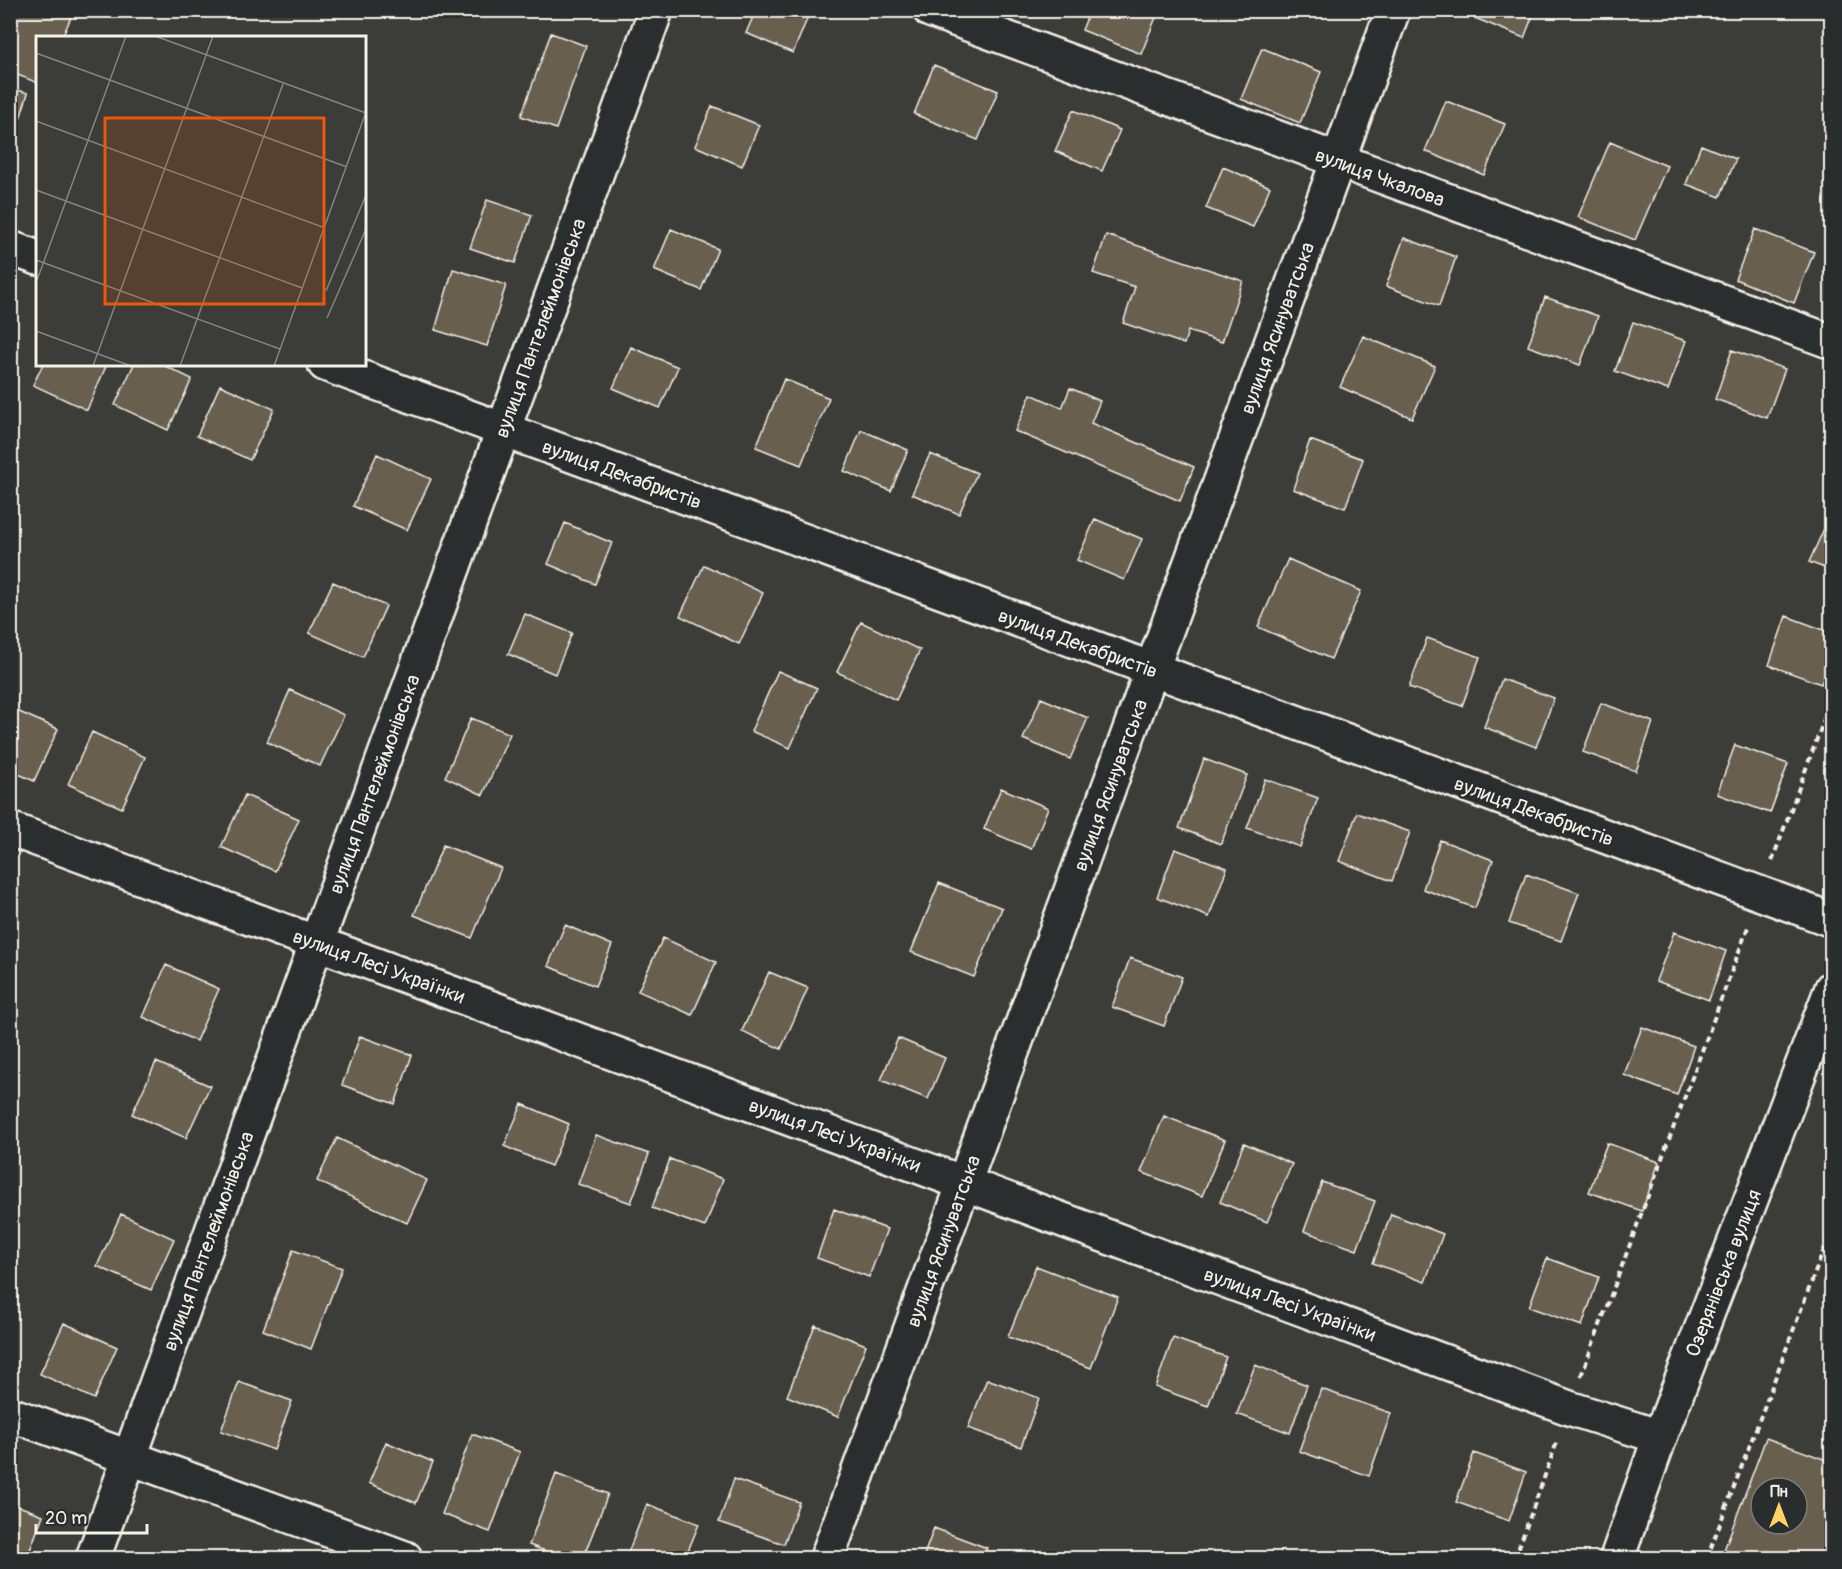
<svg xmlns="http://www.w3.org/2000/svg" width="1842" height="1569" font-family="Pangolin,sans-serif">
	<rect width="100%" height="100%" fill="#3c3c38"/>
	<filter id="ink" filterUnits="userSpaceOnUse"><feTurbulence type="fractalNoise" baseFrequency=".0167" numOctaves="2"/><feDisplacementMap in="SourceGraphic" scale="12" xChannelSelector="R" yChannelSelector="G"/><feConvolveMatrix kernelMatrix="1 2 1 2 8 2 1 2 1" color-interpolation-filters="sRGB"/></filter>
	<g filter="url(#ink)">
		<path fill="#675f4f" stroke="#f4f1e8" stroke-width="1.5" fill-rule="evenodd" d="M10 10H56L71 17 62 38H38V83L10 72Z
			M756 10 810 12 793 53 746 33Z
			M1090 10H1159L1141 54 1082 30Z
			M1466 10H1535L1524 38 1465 14Z
			M551 33 586 46 556 129 521 116Z
			M1262 48 1321 72 1300 123 1241 99Z
			M934 65 998 91 978 140 914 114Z
			M10 88 28 93 10 151Z
			M1446 101 1505 124 1484 175 1425 151Z
			M712 106 759 125 742 166 695 146Z
			M1073 110 1120 130 1102 171 1055 151Z
			M1610 142 1667 166 1635 240 1578 217Z
			M1701 145 1736 159 1720 197 1686 184Z
			M1223 167 1270 187 1253 227 1206 208Z
			M487 200 532 215 515 263 470 248Z
			M671 229 718 249 701 290 654 270Z
			M1755 229 1814 252 1794 303 1735 279Z
			M1106 235 1243 281 1222 342 1188 331 1184 344 1123 323 1135 287 1093 273Z
			M1404 238 1456 257 1439 306 1386 286Z
			M453 269 506 285 487 346 435 330Z
			M1545 297 1598 316 1580 365 1528 346Z
			M1633 322 1686 341 1668 390 1615 371Z
			M1363 336 1435 366 1412 418 1340 387Z
			M631 347 678 367 660 408 613 388Z
			M1732 350 1785 369 1767 418 1715 399Z
			M43 364H107L87 410 33 385Z
			M134 364H161L192 379 168 430 115 405Z
			M784 379 829 398 801 465 756 447Z
			M220 385 274 409 250 460 197 436Z
			M1070 388 1100 401 1091 423 1194 467 1180 501 1015 431 1031 394 1062 408Z
			M861 430 908 450 891 491 844 471Z
			M1310 440 1363 459 1345 508 1293 489Z
			M377 454 431 479 407 530 353 506Z
			M930 454 977 473 959 514 912 494Z
			M1832 511V571L1809 562Z
			M1095 519 1142 539 1124 580 1077 560Z
			M565 523 612 543 595 584 548 564Z
			M1288 559 1361 591 1331 659 1258 627Z
			M704 565 763 593 739 644 680 616Z
			M333 582 386 606 363 657 309 633Z
			M525 614 572 633 555 674 508 654Z
			M1786 616 1832 633V656L1821 684 1769 665Z
			M861 622 920 650 896 700 837 672Z
			M1427 638 1480 657 1462 706 1409 687Z
			M778 671 817 688 790 748 751 731Z
			M1502 679 1554 698 1536 747 1484 727Z
			M290 690 344 715 320 766 267 742Z
			M1041 698 1088 718 1070 759 1023 739Z
			M1601 703 1653 722 1636 771 1583 752Z
			M10 708 58 729 34 781 10 770Z
			M471 718 510 734 483 795 445 777Z
			M92 732 145 757 122 808 68 784Z
			M1735 745 1788 764 1770 813 1717 794Z
			M1204 759 1247 775 1221 844 1179 828Z
			M1265 779 1318 798 1300 847 1247 828Z
			M1001 788 1048 808 1031 849 984 829Z
			M245 795 299 819 275 871 221 847Z
			M1357 813 1410 832 1392 881 1339 861Z
			M1440 840 1493 860 1475 908 1423 889Z
			M443 845 501 868 472 938 414 915Z
			M1175 849 1227 868 1209 917 1157 897Z
			M1526 874 1579 893 1561 941 1509 923Z
			M939 883 1002 908 974 977 911 952Z
			M565 925 612 945 595 986 548 966Z
			M1674 932 1726 951 1709 1000 1656 981Z
			M663 938 716 962 692 1015 638 991Z
			M1130 958 1182 977 1164 1026 1112 1007Z
			M166 965 219 989 196 1041 143 1017Z
			M769 972 808 988 781 1049 742 1031Z
			M1642 1027 1694 1046 1677 1095 1624 1075Z
			M360 1036 412 1055 395 1104 342 1085Z
			M898 1038 945 1058 928 1099 881 1080Z
			M156 1062 210 1086 186 1138 132 1114Z
			M522 1104 569 1124 551 1166 504 1146Z
			M1164 1116 1225 1140 1202 1196 1141 1172Z
			M596 1135 649 1154 631 1203 578 1184Z
			M337 1138 427 1180 407 1223 317 1181Z
			M1244 1143 1292 1164 1267 1222 1220 1202Z
			M1607 1143 1659 1162 1642 1211 1589 1192Z
			M670 1159 723 1179 705 1227 652 1208Z
			M1322 1182 1375 1201 1357 1250 1304 1231Z
			M834 1209 887 1229 869 1277 817 1258Z
			M121 1214 174 1239 151 1290 97 1266Z
			M1391 1214 1443 1234 1425 1282 1373 1263Z
			M293 1250 342 1268 311 1349 263 1330Z
			M1547 1258 1599 1277 1582 1326 1529 1307Z
			M1036 1266 1118 1297 1091 1368 1008 1337Z
			M64 1323 117 1347 94 1399 40 1374Z
			M815 1325 866 1345 838 1417 787 1396Z
			M1173 1338 1226 1357 1208 1406 1155 1387Z
			M1255 1365 1307 1385 1290 1433 1237 1414Z
			M987 1379 1039 1398 1021 1447 968 1428Z
			M239 1382 292 1401 274 1450 221 1431Z
			M1321 1389 1391 1413 1369 1476 1299 1451Z
			M472 1434 520 1452 490 1532 442 1514Z
			M1766 1438 1832 1462V1558H1721ZM1761 1488H1797V1524H1761Z
			M386 1442 433 1462 416 1503 369 1483Z
			M1474 1453 1526 1472 1509 1521 1456 1502Z
			M556 1474 608 1494 583 1558H564L529 1545Z
			M734 1479 799 1502 784 1544 719 1522Z
			M10 1503 43 1515 27 1558 10 1554Z
			M647 1504 699 1524 685 1558H626Z
			M934 1528 987 1548 982 1558H923Z"/>
		<g fill="none" stroke-linecap="round" stroke-linejoin="round">
			<g stroke="#f4f1e8" stroke-width="38">
				<path id="minor" d="M930 10 1832 342
					M10 248 38 258
					M325 364 1832 920
					M10 829 1569 1408 1660 1437
					M10 1414 405 1558
					M93 1558 656 10
					M827 1558 1393 10
					M1617 1558 1660 1437 1832 988"/>
			</g>
			<path stroke="#f4f1e8" stroke-width="4" stroke-dasharray="6 4.5" stroke-linecap="butt" d="M1772 861 1832 698
				M1581 1376 1748 927
				M1515 1558 1557 1442
				M1707 1558 1832 1228"/>
			<use href="#minor" stroke="#2a2d2e" stroke-width="33"/>
		</g>
	</g>
	<g text-anchor="middle" stroke-width="4.5" stroke-linejoin="round" paint-order="stroke">
		<g font-size="20" fill="#f4f1e8" stroke="#2a2d2e">
			<text transform="translate(1380 177) rotate(20)" y="7">вулиця Чкалова</text>
			<text transform="translate(540 328) rotate(-70)" y="7">вулиця Пантелеймонівська</text>
			<text transform="translate(1277 328) rotate(-70)" y="7">вулиця Ясинуватська</text>
			<text transform="translate(622 474) rotate(20)" y="7">вулиця Декабристів</text>
			<text transform="translate(1078 643) rotate(20)" y="7">вулиця Декабристів</text>
			<text transform="translate(374 784) rotate(-70)" y="7">вулиця Пантелеймонівська</text>
			<text transform="translate(1110 785) rotate(-70)" y="7">вулиця Ясинуватська</text>
			<text transform="translate(1534 811) rotate(20)" y="7">вулиця Декабристів</text>
			<text transform="translate(379 966) rotate(20)" y="7">вулиця Лесі Українки</text>
			<text transform="translate(835 1135) rotate(20)" y="7">вулиця Лесі Українки</text>
			<text transform="translate(208 1241) rotate(-70)" y="7">вулиця Пантелеймонівська</text>
			<text transform="translate(943 1241) rotate(-70)" y="7">вулиця Ясинуватська</text>
			<text transform="translate(1723 1273) rotate(-69)" y="7">Озерянівська вулиця</text>
			<text transform="translate(1290 1304) rotate(20)" y="7">вулиця Лесі Українки</text>
		</g>
	</g>
	<g transform="translate(36 36)">
		<rect width="330" height="330" fill="#3c3c38"/>
		<path fill="none" stroke="#86847e" stroke-width="1.5" d="M119 0 330 77M0 17 311 131M0 85 289 192M0 154 266 252M0 224 244 313M0 247 90 0M290 255 330 159M291 282 330 193M0 295 95 330M57 330 177 0M144 330 247 48M238 330 330 76"/>
		<path fill="#e8590c" fill-opacity="0.15" stroke="#e8590c" stroke-width="3" d="M69 82H288V268H69Z"/>
		<rect width="330" height="330" fill="none" stroke="#f4f1e8" stroke-width="3"/>
	</g>
	<rect width="1842" height="1569" fill="none" stroke="#2a2d2e" stroke-width="36"/>
	<rect x="18" y="18" width="1806" height="1533" fill="none" stroke="#f4f1e8" stroke-width="2" filter="url(#ink)"/>
	<g transform="translate(1779 1506)"><circle r="28" fill="#2a2d2e" stroke="#7b7b78" stroke-width="1.5"/>
	<path d="M0-4.5L10 22L0 15L-10 22Z" fill="#ffd166"/>
	<text y="-9" font-size="16" font-weight="bold" text-anchor="middle" fill="#f4f1e8">Пн</text>
	</g>
	<path d="M36 1524v9h111v-9" fill="none" stroke="#f4f1e8" stroke-width="3"/>
	<text x="45" y="1524" font-size="18" fill="#f4f1e8" stroke="#2a2d2e" stroke-width="4.5" paint-order="stroke">20 m</text>
</svg>
